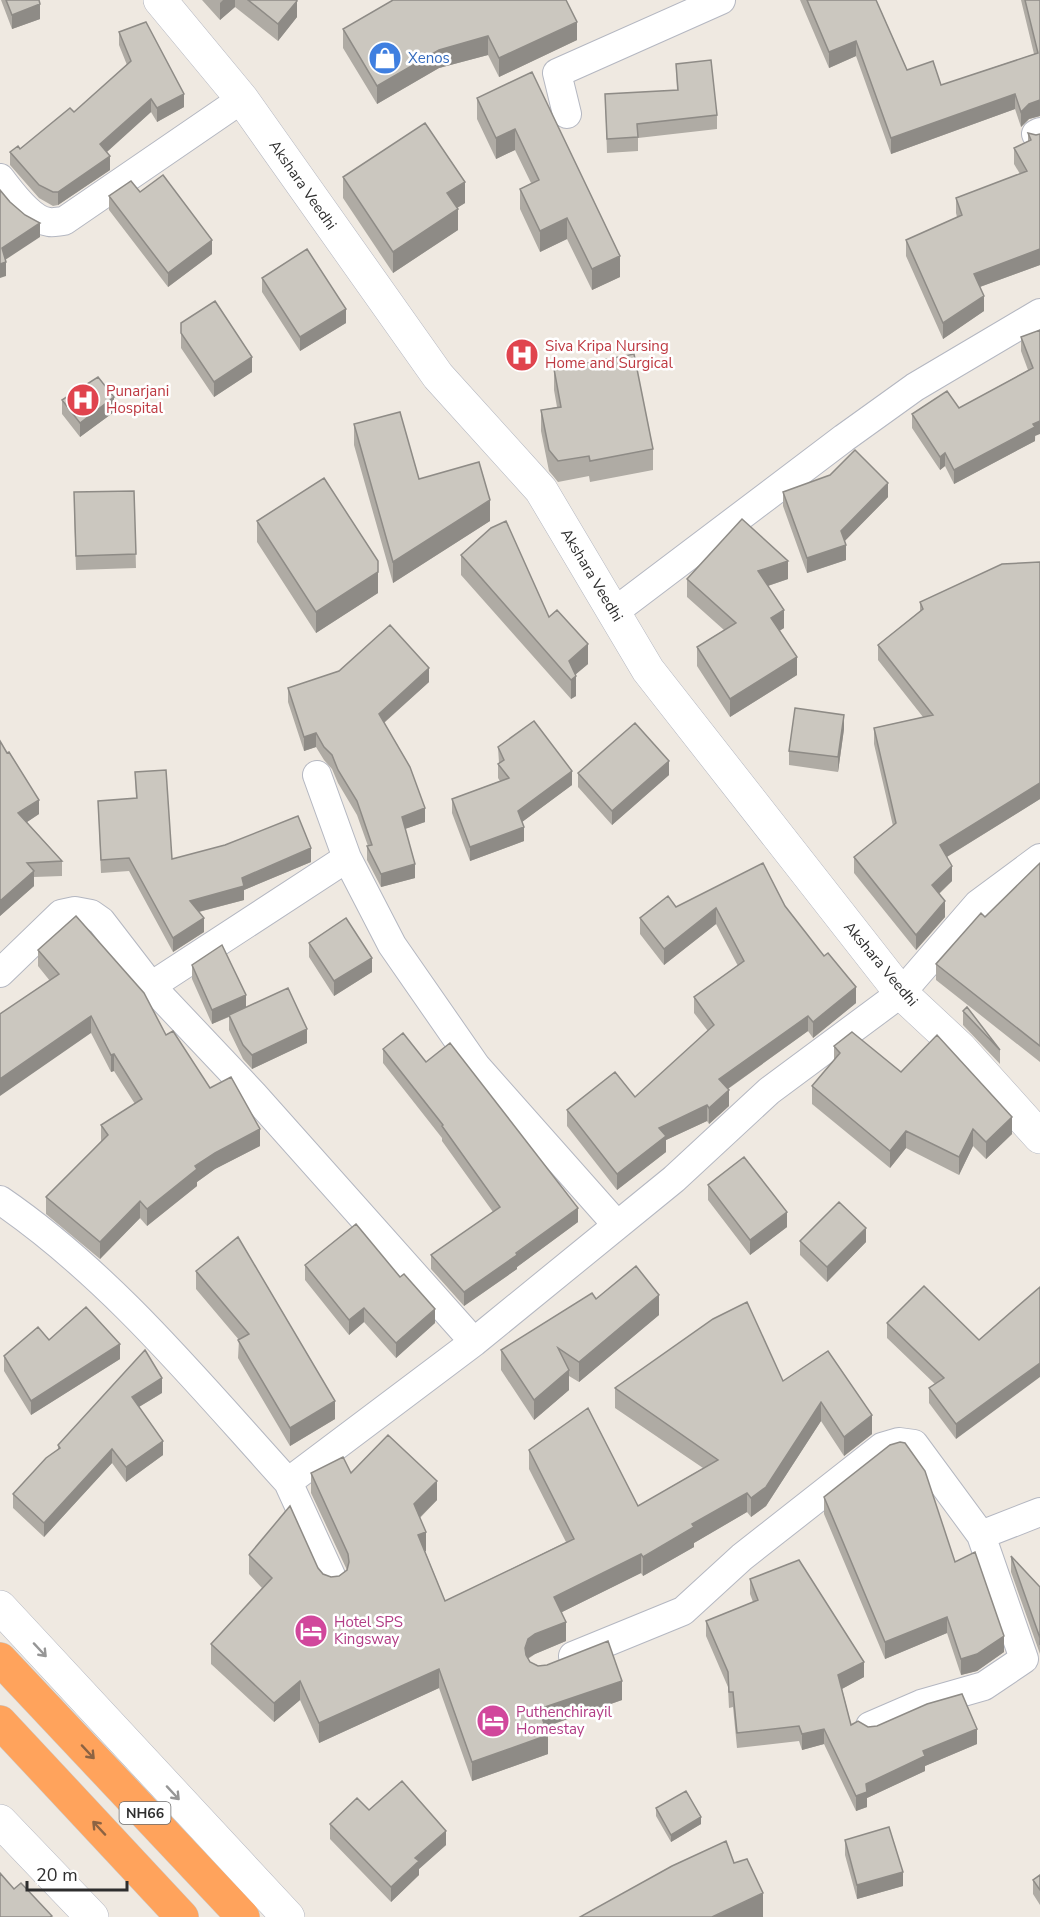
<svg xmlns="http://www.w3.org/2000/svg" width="1040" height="1917" font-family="'Nunito Sans',sans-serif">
	<rect width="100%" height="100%" fill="#efe9e1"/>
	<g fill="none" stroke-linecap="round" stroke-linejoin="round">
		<g stroke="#b4b7c1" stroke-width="30">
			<path id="street" d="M567 114 557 73 721 0
				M1036 134 1040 132
				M0 178C11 192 30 220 49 222 54 223 59 221 64 221L242 99
				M614 612 844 438 915 387 1040 313
				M317 775 347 858 392 945 476 1066 617 1225
				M0 973 61 914 75 911 91 914 101 921 151 986 253 1094 474 1342
				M151 986 347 858
				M0 1200C111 1276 198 1383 288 1482L474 1342 674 1179 769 1091 901 993 978 904 1040 858
				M288 1482 333 1580
				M573 1656 683 1611 742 1557 882 1447 899 1442 914 1444 981 1535 1040 1512
				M870 1726 921 1704 984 1686 1024 1659 981 1535"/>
		</g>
		<g stroke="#b4b7c1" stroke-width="34">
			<path id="secondary" d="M160 0 242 99 438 376 541 490 648 670 901 993 960 1048 1040 1137
				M0 1607 288 1917
				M0 1821 92 1917"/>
		</g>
		<g stroke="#c9c9c9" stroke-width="34">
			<path id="highway" d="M0 1659 243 1917
				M0 1722 182 1917"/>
		</g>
		<use href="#street" stroke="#fff" stroke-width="28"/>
		<use href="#secondary" stroke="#fff" stroke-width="33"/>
		<use href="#highway" stroke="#ffa35c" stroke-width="33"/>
	</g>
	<path fill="#afaba4" d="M1 0H39L40 19 12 29Z
		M202 0H297V17L278 41 235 7 220 20Z
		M800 0H876L907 70 941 85 1034 54 1021 0H1040V116L1029 119 1021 127 1015 109 891 154 856 56 829 68Z
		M343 29 577 40 499 77 488 55 439 68 377 104 343 48Z
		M119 32 184 107 157 122 151 112 107 152 110 170 58 205 53 206 39 198 10 165V152L20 149 74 112 127 65 119 45Z
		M676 64 717 115V129L638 138V151L607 153 605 94 677 90Z
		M532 72 620 277 592 290 567 239 540 252 520 209V189L531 183 515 150 496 159 477 119V98Z
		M1028 133 1036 135 1040 134V265L980 287 984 311 943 339 906 256V240L957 217 956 213V198L1020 174 1014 164V148L1028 141Z
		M343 177 465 203 457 208 458 230 393 273 343 198Z
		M140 192 212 254 168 287 109 210V196Z
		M262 278 346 323 300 351 262 292Z
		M181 323 252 372 214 397 181 348Z
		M1040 330 1035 441 954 484 945 466 940 470 912 428V414L959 408 1028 370 1021 351V337Z
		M554 369 653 449V470L590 482 589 476 558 482 549 471 541 431V410L557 407 554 390Z
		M62 400 114 412 80 437 62 414Z
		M354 424 419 479 490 521 393 583 354 445Z
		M134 491 136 568 76 570 74 507Z
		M783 492 888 497 844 541 846 560 807 573 783 506Z
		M257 521 378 593 316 633 257 542Z
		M461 555 549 617 588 664 575 675 576 696 571 699 461 575Z
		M687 579H788L768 586 784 628 779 631 797 675 730 717 697 666V647L724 630 687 597Z
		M920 602 1040 799 947 857 952 881 939 894 945 917 916 950 854 873V857L893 826 874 744V728L923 717 878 660V645L920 611Z
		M429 682 384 723 425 822 405 829 415 878 381 887 367 860V846H368L357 815 338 783 332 769 324 760 316 747 304 751 288 702V688Z
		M844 729 838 772 789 765V751Z
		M0 741 39 814 27 822 62 861V876L34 877V886L0 916Z
		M498 747 572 785 522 822 524 841 470 861 452 813V799L500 781 498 778V764L499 763Z
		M135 772 172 859 311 862 244 890V900L199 912 204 932 173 952 129 871 101 873 98 801 136 799Z
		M578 773 669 775 612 825 578 787Z
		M1040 863V1062L936 980V964Z
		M785 906 856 1003 813 1038 808 1031 728 1089 729 1106 709 1124 707 1121 666 1140V1152L617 1190 567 1126V1110L635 1097 708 1031 694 1013V997L738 966 716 924 664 965 640 934V918L676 907Z
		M309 943 372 972 334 996 309 957Z
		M38 950 166 1035 210 1088 260 1146 215 1169 197 1182V1186L147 1226 140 1218 100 1259 46 1214V1197L101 1141V1125L135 1104 114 1071 111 1072 91 1033 50 981 38 966Z
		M192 965 246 1008 307 1043 252 1069 243 1059 229 1030V1017L212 1024 192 979Z
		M963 1011 1000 1050V1064L963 1025Z
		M834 1046 901 1072 1012 1134 986 1159 973 1146 959 1175 906 1148 890 1168 812 1104V1086L834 1060Z
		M383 1049 426 1062 578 1222 517 1267V1269L464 1306 431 1269V1255L493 1212 442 1141V1138L383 1063Z
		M708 1185 787 1227 750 1255 708 1200Z
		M800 1241 866 1242 827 1282 800 1255Z
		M305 1265 435 1323 396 1358 364 1322 349 1335 305 1280Z
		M196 1271 335 1419 290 1446 238 1358 239 1340 196 1289Z
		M596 1299 659 1315 579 1382 569 1376V1390L534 1420 501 1370V1350Z
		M887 1323 979 1340 956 1439 929 1403V1388L935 1384 887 1338Z
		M49 1340 120 1359 31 1415 4 1371V1356Z
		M828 1351 872 1434 844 1456 821 1421 766 1506 751 1517 747 1512 694 1543V1547L643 1576 641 1573 562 1612 566 1641 535 1654 528 1659 530 1662 622 1700 545 1727 548 1754 472 1781 439 1688 319 1743 300 1700 274 1722 211 1664V1644L262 1588 249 1574V1555L318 1568 323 1574 331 1577 339 1576 347 1570 311 1493V1473H351L437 1500 420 1518 426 1551H425L445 1601 566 1542 529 1469V1450L638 1506 703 1468 615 1408V1388L783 1381Z
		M162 1393 139 1407 163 1455 126 1482 112 1463 44 1537 13 1508V1494L58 1450V1445Z
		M824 1497 955 1562 1004 1652 977 1671 961 1675 947 1633 885 1659 824 1514Z
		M1011 1556 1040 1587V1661V1654L1011 1572Z
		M750 1579 864 1677 842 1689 851 1725 977 1744 925 1766V1771L867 1798V1807L856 1811 824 1744 802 1750 799 1741 737 1748 733 1707 729 1708 728 1687 706 1636V1621L753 1602 750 1594Z
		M656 1808 701 1824 671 1842 656 1816Z
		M369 1810 446 1845 419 1869V1875L391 1902 330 1839V1824Z
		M845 1840 903 1886 857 1899 845 1855Z
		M1040 1875V1905L1033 1894V1880Z"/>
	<path fill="#8e8b86" d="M223 0H235V7L220 20V3Z
		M297 1V17L278 41V24Z
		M40 4V19L12 29V15Z
		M577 22V40L499 77V58Z
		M488 36V55L439 68 377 104V86L439 50Z
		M856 41V56L829 68V52Z
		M184 94V107L157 122V108Z
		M1015 94V109L891 154V138Z
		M151 99V112L100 158V144Z
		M1040 100V116L1029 119 1021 127V112L1029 104Z
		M515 129V150L496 159V138Z
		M110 156V170L58 205V192Z
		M465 182V203L447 214V193Z
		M458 209V230L393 273V252Z
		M567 218V239L540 252V231Z
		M40 223V237L2 262V248Z
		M212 240V254L168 287V273Z
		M1040 249V265L974 289V274Z
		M620 256V277L592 290V269Z
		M6 262V276L0 278V264Z
		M984 296V311L943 339V323Z
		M346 309V323L300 351V337Z
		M252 357V372L214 397V382Z
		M114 397V412L80 437V423Z
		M1040 421V434L1035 436V441L954 484V470L1033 424Z
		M945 453V466L940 470V457Z
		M888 483V497L841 545V531Z
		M490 500V521L393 583V562Z
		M846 545V560L807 573V558Z
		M788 561V579L758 589V571Z
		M378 572V593L316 633V612Z
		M784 610V628L771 636V618Z
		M588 644V664L570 679 569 661Z
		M797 657V675L730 717V699Z
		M429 668V682L379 727V714Z
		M576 676V696L571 699V680Z
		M844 715V729L838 772V757Z
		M316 733V747L304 751V737Z
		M669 761V775L612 825V811Z
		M572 771V785L518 825V811Z
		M1040 783V799L940 861V845Z
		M39 800V814L18 828V813Z
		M425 808V822L402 830V817Z
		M524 827V841L470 861V847Z
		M311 848V862L244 890V900L190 914V901Z
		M415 864V878L381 887V874Z
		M952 866V881L932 900V885Z
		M34 871V886L0 916V901Z
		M945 901V917L916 950V935Z
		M716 908V924L664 965V949Z
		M204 918V932L173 952V938Z
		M372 958V972L334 996V981Z
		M856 987V1003L813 1038V1022Z
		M246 995V1009L212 1024V1010Z
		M91 1016V1033L0 1096V1079Z
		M808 1016V1031L719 1095V1079Z
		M307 1029V1043L252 1069V1055Z
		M114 1054V1071L111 1072V1055Z
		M729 1090V1106L709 1124V1108Z
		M707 1105V1121L666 1140V1152L617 1190V1174L659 1128Z
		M1012 1117V1134L986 1159V1142Z
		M260 1129V1146L215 1169 197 1182V1186L147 1226V1209L195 1166 215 1153Z
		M973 1129V1146L959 1175V1157Z
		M906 1131V1148L890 1168V1151Z
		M140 1201V1218L100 1259V1242Z
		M578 1208V1222L517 1267V1269L464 1306V1292Z
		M787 1212V1227L750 1255V1240Z
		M866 1228V1242L827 1282V1267Z
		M659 1295V1315L579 1382V1362Z
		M364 1308V1322L349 1335V1320Z
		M435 1309V1323L396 1358V1343Z
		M120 1344V1359L31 1415V1401Z
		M1040 1363V1377L956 1439V1424Z
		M569 1370V1390L534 1420V1400Z
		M162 1378V1393L132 1411V1397Z
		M335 1401V1419L290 1446V1428Z
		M821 1402V1421L766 1506 751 1517V1498Z
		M872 1415V1434L844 1456V1437Z
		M163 1441V1455L126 1482V1467Z
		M112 1449V1463L44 1537V1523Z
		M437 1481V1500L414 1523V1504Z
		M747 1493V1512L694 1543V1547L643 1576V1557L692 1524Z
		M426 1532V1551L418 1554V1535Z
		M641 1554V1573L554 1616V1597Z
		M947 1617V1633L885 1659V1642Z
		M566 1622V1641L535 1654 528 1658 525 1667V1648L528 1639 535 1634Z
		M1004 1636V1652L977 1671 961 1675V1659Z
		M864 1662V1677L838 1691V1675Z
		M439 1669V1688L319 1743V1723Z
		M300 1681V1700L274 1722V1703Z
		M622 1681V1700L539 1729V1709Z
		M824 1729V1744L802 1750V1734Z
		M977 1729V1744L925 1766V1771L867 1798V1807L856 1811V1796L866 1784 923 1751Z
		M548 1735V1754L472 1781V1762Z
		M701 1817V1824L671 1842V1835Z
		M446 1831V1845L419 1869V1875L391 1902V1887L415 1858Z
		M903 1872V1886L857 1899V1885Z
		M763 1893V1917H712Z"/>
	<path fill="#cbc7bf" stroke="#8e8b86" stroke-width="1.5" d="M6 0H39L40 4 12 15Z
		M248 0H297V1L278 24Z
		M393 0H566L577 22 499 58 488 36 439 50 377 86 343 29Z
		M807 0H876L907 70 933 61 941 85 1038 53 1025 0H1040V100L1029 104 1021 112 1015 94 891 138 856 41 829 52Z
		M146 22 184 94 157 108 151 99 100 144 110 156 58 192H53L39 185 10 152 18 146 20 149 70 108 74 112 131 61 119 32Z
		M711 60 717 115 637 124 638 137 607 139 605 94 678 90 676 64Z
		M532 72 620 256 592 269 567 218 540 231 520 189 539 180 515 129 496 138 477 98Z
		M425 123 465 182 447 193 458 209 393 252 343 177Z
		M1028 133 1036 135 1040 134V249L974 274 984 296 943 323 906 240 962 215 956 198 1027 171 1014 148 1031 140Z
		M163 175 212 240 168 273 109 196 131 181 140 192Z
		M0 190 10 202 25 215 40 223 2 248 6 262 0 264Z
		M307 249 346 309 300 337 262 278Z
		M215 301 252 357 214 382 181 333V323Z
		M1040 330V421L1033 424 1035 427 954 470 945 453 940 457 912 414 947 391 959 408 1033 368 1021 337Z
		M634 354 653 449 590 461 589 456 558 461 549 450 541 410 561 407 554 369Z
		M98 377 114 397 80 423 62 400Z
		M400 412 419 479 479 462 490 500 393 562 354 424Z
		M855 450 888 483 841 531 846 545 807 558 783 492 830 475Z
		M324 478 378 561V572L316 612 257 521Z
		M134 491 136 554 76 556 74 492Z
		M742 519 788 561 758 571 784 610 771 618 797 657 730 699 697 647 736 623 687 579Z
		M506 521 549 617 557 610 588 644 569 661 576 676 571 680 461 555 491 528Z
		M1040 562V783L940 845 952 866 932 885 945 901 916 935 854 857 896 823 874 728 933 715 878 645 923 609 920 602 1002 564Z
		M390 625 429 668 379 714 410 767 425 808 402 817 415 864 381 874 367 846 372 845 357 801 338 770 332 755 324 747 316 733 304 737 288 688 339 671Z
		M795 708 844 715 838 757 789 751Z
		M534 721 572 771 518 811 524 827 470 847 452 799 509 778 498 764 504 760 498 747Z
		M635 723 669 761 612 811 578 773Z
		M0 741 7 753 9 752 39 800 18 813 62 861 27 863 34 871 0 901Z
		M166 770 172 859 225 845 298 816 311 848 242 878 244 886 190 901 204 918 173 938 129 858 101 860 98 801 137 798 135 772Z
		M763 863 785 906 824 956 828 953 856 987 813 1022 808 1016 719 1079 729 1090 709 1108 707 1105 659 1128 666 1136 617 1174 567 1110 615 1072 635 1097 714 1025 694 997 744 961 716 908 664 949 640 918 668 896 676 907Z
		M1040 863V1046L936 964 981 913 985 917Z
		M76 916 144 993 166 1035 173 1031 210 1088 231 1077 260 1129 215 1153 195 1166 197 1169 147 1209 140 1201 100 1242 46 1197 108 1135 101 1125 142 1099 114 1054 111 1055 91 1016 0 1079V1014L59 974 38 950Z
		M346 918 372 958 334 981 309 943Z
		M222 945 246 995 212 1010 192 965Z
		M288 988 307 1029 252 1055 243 1045 229 1015Z
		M967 1007 1000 1050 963 1011Z
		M852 1032 901 1072 937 1035 1012 1117 986 1142 973 1129 959 1157 906 1131 890 1151 812 1086 840 1053 834 1046Z
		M403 1033 426 1062 450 1043 578 1208 516 1253 517 1255 464 1292 431 1255 500 1207 442 1126 443 1125 383 1049Z
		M744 1157 787 1212 750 1240 708 1185Z
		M839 1202 866 1228 827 1267 800 1241Z
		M356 1224 400 1277 404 1274 435 1309 396 1343 364 1308 349 1320 305 1265Z
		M238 1237 335 1401 290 1428 238 1340 249 1334 196 1271Z
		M636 1266 659 1295 579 1362 558 1348 569 1370 534 1400 501 1350 592 1293 596 1299Z
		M924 1286 979 1340 1040 1287V1363L956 1424 929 1388 944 1378 887 1323Z
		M747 1302 783 1381 828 1351 872 1415 844 1437 821 1402 766 1487 751 1498 747 1493 692 1524 694 1527 643 1557 641 1554 554 1597 566 1622 535 1634 528 1639 525 1648 526 1655 530 1662 538 1666 547 1665 608 1641 622 1681 539 1709 548 1735 472 1762 439 1669 319 1723 300 1681 274 1703 211 1644 272 1578 249 1555 290 1506 318 1568 323 1574 331 1577 339 1576 347 1570 349 1562 348 1554 311 1473 343 1457 351 1473 388 1435 437 1481 414 1504 426 1532 418 1535 445 1601 574 1539 529 1450 588 1408 638 1506 718 1460 615 1388 713 1319Z
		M86 1307 120 1344 31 1401 4 1356 38 1327 49 1340Z
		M145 1350 162 1378 132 1397 163 1441 126 1467 112 1449 44 1523 13 1494 46 1458 60 1448 58 1445Z
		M900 1442 905 1443 925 1471 955 1562 975 1552 1004 1636 977 1654 961 1659 947 1617 885 1642 824 1497 890 1445Z
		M1011 1556 1040 1587V1645V1638Z
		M799 1560 864 1662 838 1675 851 1725 858 1721 868 1727 877 1726 927 1704 962 1694 977 1729 923 1751 925 1756 866 1784 867 1792 856 1796 824 1729 802 1734 799 1726 737 1733 733 1692H729L728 1672 706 1621 758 1600 750 1579Z
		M402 1781 446 1831 415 1858 419 1861 391 1887 330 1824 357 1798 369 1810Z
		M686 1791 701 1817 671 1835 656 1808Z
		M889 1827 903 1872 857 1885 845 1840Z
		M726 1841 734 1863 747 1859 763 1893 712 1917H580L672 1866Z
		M0 1873 14 1889 21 1883 52 1916 50 1917H0Z
		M1040 1875V1890L1033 1880Z"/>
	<defs><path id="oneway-shaft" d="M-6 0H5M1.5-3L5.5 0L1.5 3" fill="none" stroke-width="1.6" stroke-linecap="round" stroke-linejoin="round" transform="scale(1.5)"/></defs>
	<g stroke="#969696">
		<use href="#oneway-shaft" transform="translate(40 1650) rotate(47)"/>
		<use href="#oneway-shaft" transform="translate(173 1793) rotate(47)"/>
	</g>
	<g stroke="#8c6343">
		<use href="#oneway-shaft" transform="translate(88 1752) rotate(47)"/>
		<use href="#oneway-shaft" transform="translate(99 1828) rotate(-133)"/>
	</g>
	<defs>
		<g id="shop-disc" transform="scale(1.725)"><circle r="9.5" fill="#3f7fe0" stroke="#fff"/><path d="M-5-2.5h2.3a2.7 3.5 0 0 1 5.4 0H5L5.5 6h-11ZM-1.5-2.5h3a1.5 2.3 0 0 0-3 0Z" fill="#fff"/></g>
		<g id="hospital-disc" transform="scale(1.725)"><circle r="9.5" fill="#e0444e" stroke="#fff"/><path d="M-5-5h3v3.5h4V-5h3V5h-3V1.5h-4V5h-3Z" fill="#fff"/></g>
		<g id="hotel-disc" transform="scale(1.725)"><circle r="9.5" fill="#d1479c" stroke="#fff"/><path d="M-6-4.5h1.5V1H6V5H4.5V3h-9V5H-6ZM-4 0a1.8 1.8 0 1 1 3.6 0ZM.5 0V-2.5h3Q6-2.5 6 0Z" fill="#fff"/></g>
	</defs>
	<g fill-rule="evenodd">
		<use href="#shop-disc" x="385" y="58"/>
		<use href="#hospital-disc" x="522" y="355"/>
		<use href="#hospital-disc" x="83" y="400"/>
		<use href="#hotel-disc" x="311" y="1631"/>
		<use href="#hotel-disc" x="493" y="1721"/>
	</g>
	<g text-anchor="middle" stroke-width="5" stroke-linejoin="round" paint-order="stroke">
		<rect fill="#fff" stroke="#6d6d6d" stroke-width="1.5" x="119.5" y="1802" width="51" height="22" rx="4.5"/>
		<g font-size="14" font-weight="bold" fill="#2e2e2e">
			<text x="145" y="1818">NH66</text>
		</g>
		<g font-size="15" fill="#366cbe" stroke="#fff" text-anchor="start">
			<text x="408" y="63">Xenos</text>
		</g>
		<g font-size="15" fill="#2e2e2e" stroke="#fff">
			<text transform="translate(303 185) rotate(55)" y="5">Akshara Veedhi</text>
			<text transform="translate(592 575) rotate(59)" y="5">Akshara Veedhi</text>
			<text transform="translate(881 964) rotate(50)" y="5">Akshara Veedhi</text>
		</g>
		<g font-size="15" fill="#be3a42" stroke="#fff" text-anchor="start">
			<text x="545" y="351">Siva Kripa Nursing<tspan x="545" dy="17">Home and Surgical</tspan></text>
			<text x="106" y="396">Punarjani<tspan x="106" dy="17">Hospital</tspan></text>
		</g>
		<g font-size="15" fill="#b23c85" stroke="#fff" text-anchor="start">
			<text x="334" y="1627">Hotel SPS<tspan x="334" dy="17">Kingsway</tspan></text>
			<text x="516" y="1717">Puthenchirayil<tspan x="516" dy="17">Homestay</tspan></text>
		</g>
	</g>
	<path d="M27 1881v9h100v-9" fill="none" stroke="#2e2e2e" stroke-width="3"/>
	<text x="36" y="1881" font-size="18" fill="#2e2e2e" stroke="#ffffff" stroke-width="4.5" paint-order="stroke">20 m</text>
</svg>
